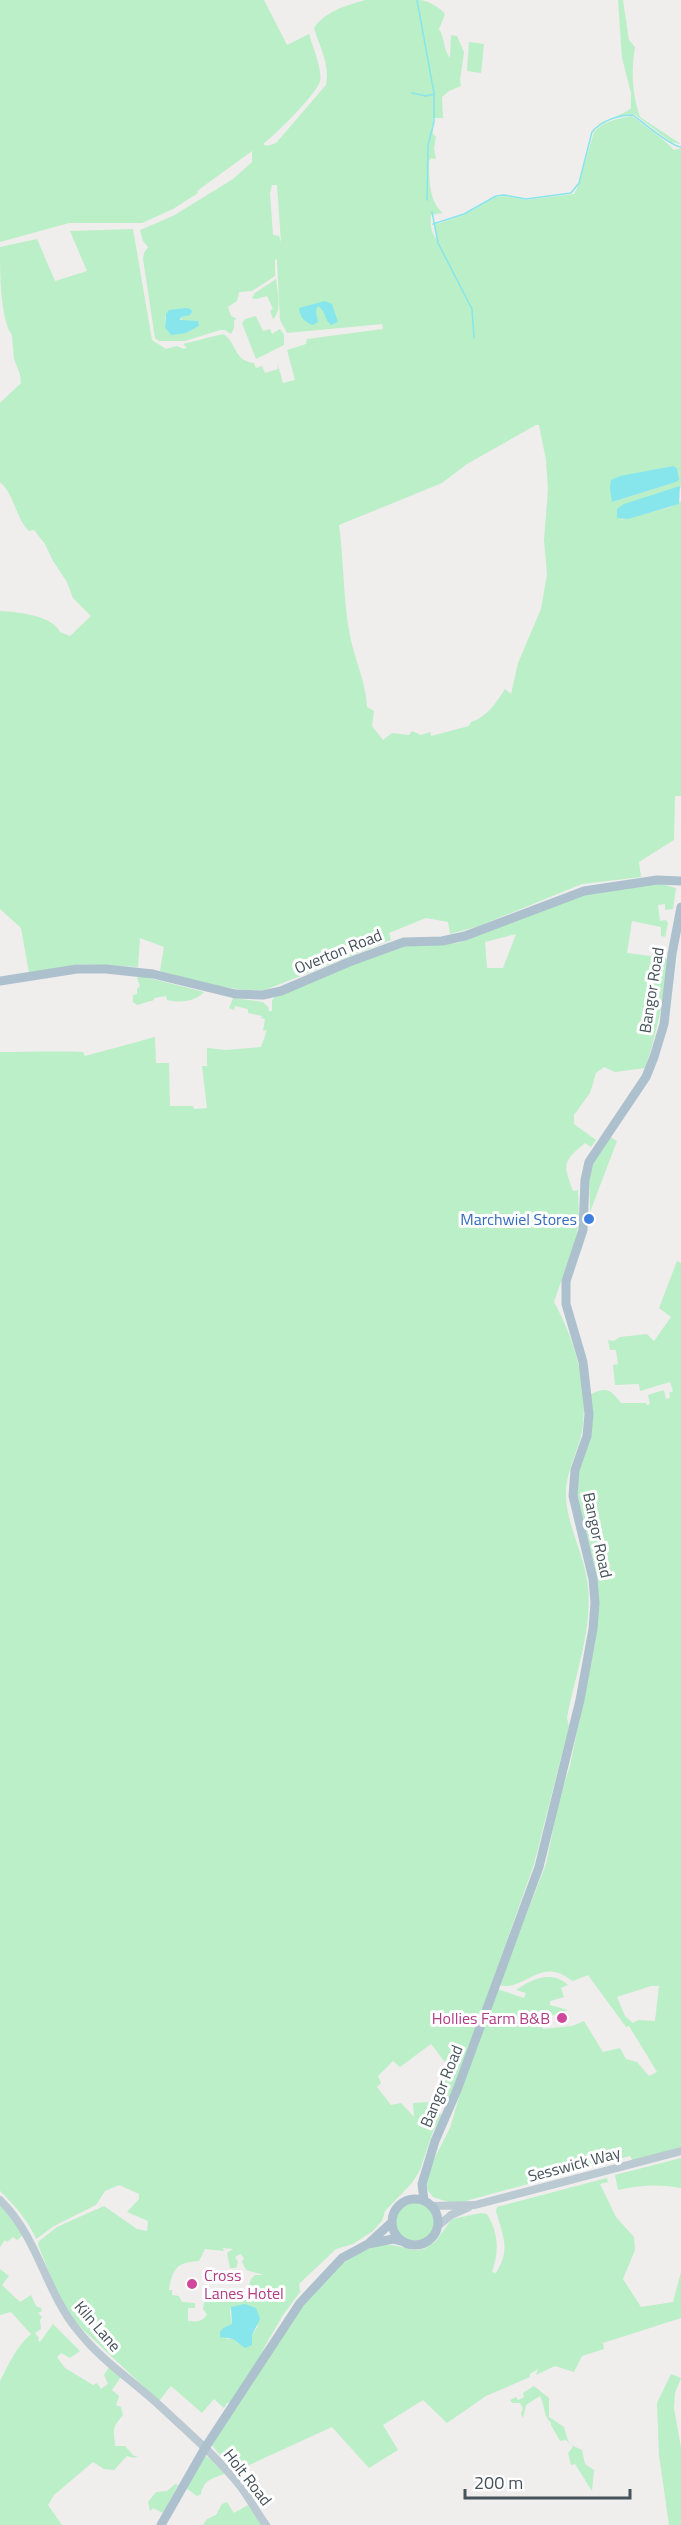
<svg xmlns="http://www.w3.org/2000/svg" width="681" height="2525" font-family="'Titillium Web',sans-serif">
	<rect width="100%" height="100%" fill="#f0eded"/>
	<path fill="#baefc7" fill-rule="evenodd" d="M0 0H264L287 45 309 34C312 45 323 71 320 81 317 94 275 135 263 144L267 146 276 143 326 85C330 64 320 48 314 28 324 12 347 5 366 0 374 0 412 0 421 0 428 1 441 8 445 14L439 29C445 38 443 49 450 58L451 35 457 36 464 52 460 80 461 86 449 91 442 97 443 118H433V134L436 137 434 149 436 159 431 158 429 161C429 178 429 202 443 213L431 215C430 226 431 233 438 241L434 225 464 215 496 197 505 196 526 200 574 194 578 186 594 132C602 122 619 118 632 116L665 141 674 150 681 148V489L680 486 620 520 671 507 681 501V796H675L674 840 639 862 641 877 582 884 479 926 450 934 448 922 426 918 389 933 391 940 265 990C229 992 194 980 160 971L164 947 140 938 138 967 80 964 29 973 21 928 0 909V611C17 612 52 615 60 632L70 636 91 616 73 598 67 582 53 561 45 544 34 530 29 531C15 517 15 495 0 482V403L21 383 20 374 14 359 12 335C0 320 0 270 0 247L37 239 55 281 87 271 70 231 133 229 152 340 166 349 177 346 184 349 187 348 183 344 223 334C237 342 233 361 254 363L256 368 262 366 265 373 278 369 277 362 283 383 295 380 287 350 306 344 307 339 383 329 382 324 287 333 280 320 277 260 275 259V276L252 291 239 292 237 301 228 307 231 316 237 319 234 320V328L231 334 225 330H220L185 341H159L155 338 143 259 144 253 148 247 143 241 140 230 173 216 233 179 252 162V151L197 191 198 193 173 209 142 223H69L0 242ZM272 185H277L281 242 279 236 273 235 270 193ZM165 316H185L181 317 182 322 192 321 199 326 186 333 165 327ZM536 425H539L546 460 548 490 544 540 547 574 541 609 518 663 511 694 505 689C496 703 487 717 471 722L469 726 431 736 430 732 421 735 412 731 409 735 392 733 383 740 372 726 374 711 367 707C366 682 355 661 350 636 343 599 344 562 339 525L442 483 467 464ZM672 466 677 468 676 482 612 502 658 469Z
		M618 0H623L629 40 635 47C631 71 632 93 640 117L681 144 671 142 634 114C619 114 607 122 595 125 604 121 625 114 631 108V93L622 58Z
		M469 42 484 44 481 73 467 71Z
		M276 279C277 291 283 310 273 319L270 311 273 309 267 296 256 299 252 298 255 293Z
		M256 316 263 331 270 329 272 334 280 329 284 335V345L256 359 242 323 245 319Z
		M654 882 676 888 673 909 665 910V904L658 905 660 921 666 920 668 923 665 937 661 936V927L632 921 627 953 666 958 668 961C664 998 657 1033 645 1068L615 1072 604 1067 596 1073 590 1093 574 1115V1124L596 1140 591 1147 585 1143C562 1162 563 1164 573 1191L578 1190 579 1221 576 1238 554 1302C574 1338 587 1382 583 1424 581 1447 567 1467 566 1491 564 1520 586 1557 588 1588 592 1632 575 1675 567 1718L569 1726 534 1864 451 2098 440 2092 439 2084 451 2076V2070L431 2044 400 2067 393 2061 378 2076 381 2083 377 2087 391 2105 401 2103 414 2117 413 2103 430 2102 439 2109 441 2116 432 2134 420 2170 412 2183 385 2211 382 2221 373 2231 353 2244 336 2249 299 2284 300 2292 283 2315 261 2353 316 2288 343 2263 358 2253 379 2245H393L414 2250 424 2249 435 2242 452 2219 481 2213 487 2214C499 2234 499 2252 492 2272L496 2273C511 2249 503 2237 496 2211L497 2207 607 2178 608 2182 600 2184 616 2217 634 2237 635 2250 623 2279 641 2307 673 2302 681 2272V2318L603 2343 604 2349 582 2356 574 2372 555 2366 536 2375 538 2369 530 2374V2377L486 2396 447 2423 423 2400 383 2425 398 2450 369 2468 332 2427 234 2472 211 2444 239 2402 227 2403 224 2408 214 2399 202 2413 171 2386 159 2401 77 2324 60 2299 38 2245 39 2241 57 2227 104 2206 137 2229 147 2231 148 2221 127 2212 139 2199V2194L119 2185 105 2191 96 2205 54 2226 36 2239C28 2220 15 2206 0 2191V1052C27 1052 55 1051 83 1052L85 1056 155 1037 156 1063H169L170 1106H193L194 1109 207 1108 202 1066H207V1048L226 1050 261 1047 267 1030 263 1031 265 1019 261 1018 262 1016 248 1013V1009L235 1006 234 1010 229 1008 233 998 263 1002 268 1007 269 1011H272V1001L275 996 398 946 458 943 577 896ZM516 934 503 968H487L485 942ZM223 2248 233 2249 227 2253 230 2268H236L238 2262 235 2257 240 2254 244 2258 242 2262 246 2270 264 2275H255L251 2279 245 2298 219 2291 215 2301 205 2299 203 2309 207 2315C201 2322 197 2322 188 2321V2308H195V2303L182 2302 179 2296 172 2295V2290H169C172 2269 177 2262 199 2261L205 2249 224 2251ZM231 2307 258 2326 252 2335 238 2343 233 2339H226L223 2328 232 2324 230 2312Z
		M141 976 204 992C194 1002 181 1003 167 1000L166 996 154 998V1000L137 1005 133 1002V995L137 994V989L140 986 137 978Z
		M608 1136 617 1141 590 1212 589 1167Z
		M677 1261 681 1263V2147L633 2161 630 2156 462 2202 451 2203 433 2197 427 2189 425 2177 450 2128 469 2063 497 1989 524 1998 526 1993 516 1990C532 1979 552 1970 568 1985L561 1988 564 1997 550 2001V2005L568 2010 542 2019 540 2021 543 2029 572 2026 584 2021 603 2052 620 2048 626 2059 637 2062 649 2076 657 2072 629 2026 626 2027 588 1975 573 1981C567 1978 562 1973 555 1972 534 1968 519 1991 499 1985L546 1864 560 1796 570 1766 594 1647 599 1603 594 1563 577 1496V1476L590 1395C605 1386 611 1389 621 1403H646L647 1405 650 1404 648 1395 664 1390 666 1399 670 1398 669 1393 673 1391 670 1382 640 1391 639 1384 615 1385 613 1365 618 1364 616 1350H610L608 1340 614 1341 620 1337 647 1334 654 1341 671 1317 659 1308ZM651 1986H659L655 2021 638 2020 633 2023 625 2016 617 1997Z
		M681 2158V2188C658 2184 641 2185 618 2190L615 2175Z
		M396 2222a20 20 0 1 1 40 0a20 20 0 1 1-40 0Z
		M0 2204 23 2235 17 2240 13 2237 7 2242 5 2240 0 2247Z
		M0 2269 9 2276 2 2285 20 2302 31 2295 36 2306 41 2308 42 2311 38 2313 42 2317 40 2320 41 2329 35 2333 39 2338 38 2340 40 2342 53 2324 80 2351 70 2358 61 2353 57 2357 65 2368 93 2385 97 2383 101 2389 108 2384 104 2375 110 2366 121 2377 112 2390 119 2396 116 2405 121 2407 123 2415C111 2429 114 2429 115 2446H125L134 2456H138L134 2458 127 2456 114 2470 104 2469 93 2462 54 2495 48 2505 62 2525H0V2381C9 2364 16 2347 31 2334L11 2312 0 2315Z
		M671 2374 681 2378 675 2393 674 2408 681 2448V2525H669L659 2455 657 2403Z
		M534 2386 549 2398V2417L564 2427 569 2444 582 2450 585 2464 594 2470 592 2491 575 2464 571 2465 568 2453 573 2447 566 2440 560 2441 551 2425V2423C543 2416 545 2405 540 2396L526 2405 523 2418 521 2414 523 2408 520 2403H512L510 2400 516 2397 518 2400 524 2397 523 2393Z
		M204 2455 215 2462 226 2473C214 2479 204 2478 201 2494L197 2496 186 2488Z
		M175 2484 178 2485 163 2513 153 2508 150 2511 148 2502 156 2492 167 2491Z
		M227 2502 234 2513 248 2505 262 2525H203L207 2519 216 2515 222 2504Z"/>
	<path fill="#87e5ec" d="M325 301 332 304 338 322 331 325C324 319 326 311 318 306L316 311 318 322 313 325C304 322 300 317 299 308Z
		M186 308 191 309 192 312 190 315 181 317 180 320 198 321 199 326 186 333 171 335 165 327 166 314 169 310Z
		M673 466 677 468 679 480 676 482 612 502 610 488 611 480 620 476Z
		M680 486 679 504 628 519 617 518V509L624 504Z
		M245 2304 256 2308 260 2319 252 2335V2345L245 2348 233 2339 220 2337V2332L223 2328 232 2324 231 2307Z"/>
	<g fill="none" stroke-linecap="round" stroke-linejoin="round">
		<path stroke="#87e5ec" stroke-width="1.5" d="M417 0 434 93
			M412 93 426 96 434 94V122L428 145 427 200
			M432 212 438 243 472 309 474 338
			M433 224 464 214 496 196 504 195 526 199 571 193 579 183 592 132C601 121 618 115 633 115 642 122 672 147 681 147"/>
		<path stroke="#bac9d2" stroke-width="8" d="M0 2200C39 2238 45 2292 79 2332 102 2361 133 2381 160 2406 188 2432 217 2457 241 2487 250 2499 257 2513 266 2525
			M432 2206 475 2205 681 2151
			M438 2226 451 2215 469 2207"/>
		<path stroke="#acc1cd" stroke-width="9" d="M0 981 77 969H106L153 974 235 994 263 995 281 991 349 962 404 942 442 941 465 936 584 891 657 880 681 881
			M392 2222a23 23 0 1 1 46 0a23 23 0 1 1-46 0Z
			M424 2201 422 2184 435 2141 457 2090 539 1867 580 1700 593 1629 595 1603 593 1579 573 1496 575 1470 587 1436 589 1414 583 1362 566 1304V1281L583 1230 585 1180 589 1162 646 1077 654 1057 664 1024 672 954 681 907
			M368 2244 393 2239 404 2242
			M161 2525 205 2448 300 2303 342 2258 368 2244 392 2222"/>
	</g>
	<circle fill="#3f7fe0" stroke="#fff" stroke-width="2" cx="589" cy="1219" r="6"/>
	<g fill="#d1479c" stroke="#fff" stroke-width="2">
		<circle cx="562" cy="2018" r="6"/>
		<circle cx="192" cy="2284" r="6"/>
	</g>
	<g text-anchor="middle" stroke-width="6" stroke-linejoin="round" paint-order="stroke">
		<g font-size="16" fill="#45535a" stroke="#fff">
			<text transform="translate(338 951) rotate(-22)" y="6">Overton Road</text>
			<text transform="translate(651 990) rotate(-81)" y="6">Bangor Road</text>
			<text transform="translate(598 1535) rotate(78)" y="6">Bangor Road</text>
			<text transform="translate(441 2086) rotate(-68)" y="6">Bangor Road</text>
			<text transform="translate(574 2164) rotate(-15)" y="6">Sesswick Way</text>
			<text transform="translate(98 2326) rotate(49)" y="6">Kiln Lane</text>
			<text transform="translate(248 2477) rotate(52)" y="6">Holt Road</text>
		</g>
		<g font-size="16" fill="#366cbe" stroke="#fff" text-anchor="end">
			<text x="577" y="1225">Marchwiel Stores</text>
		</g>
		<g font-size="16" fill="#b23c85" stroke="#fff" text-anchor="end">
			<text x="550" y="2024">Hollies Farm B&amp;B</text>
			<text x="204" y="2281" text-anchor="start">Cross<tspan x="204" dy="18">Lanes Hotel</tspan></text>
		</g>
	</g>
	<path d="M465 2489v9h165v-9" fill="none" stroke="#45535a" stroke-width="3"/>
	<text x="474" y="2489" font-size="18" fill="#45535a" stroke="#ffffff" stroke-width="4.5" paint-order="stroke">200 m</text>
</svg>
